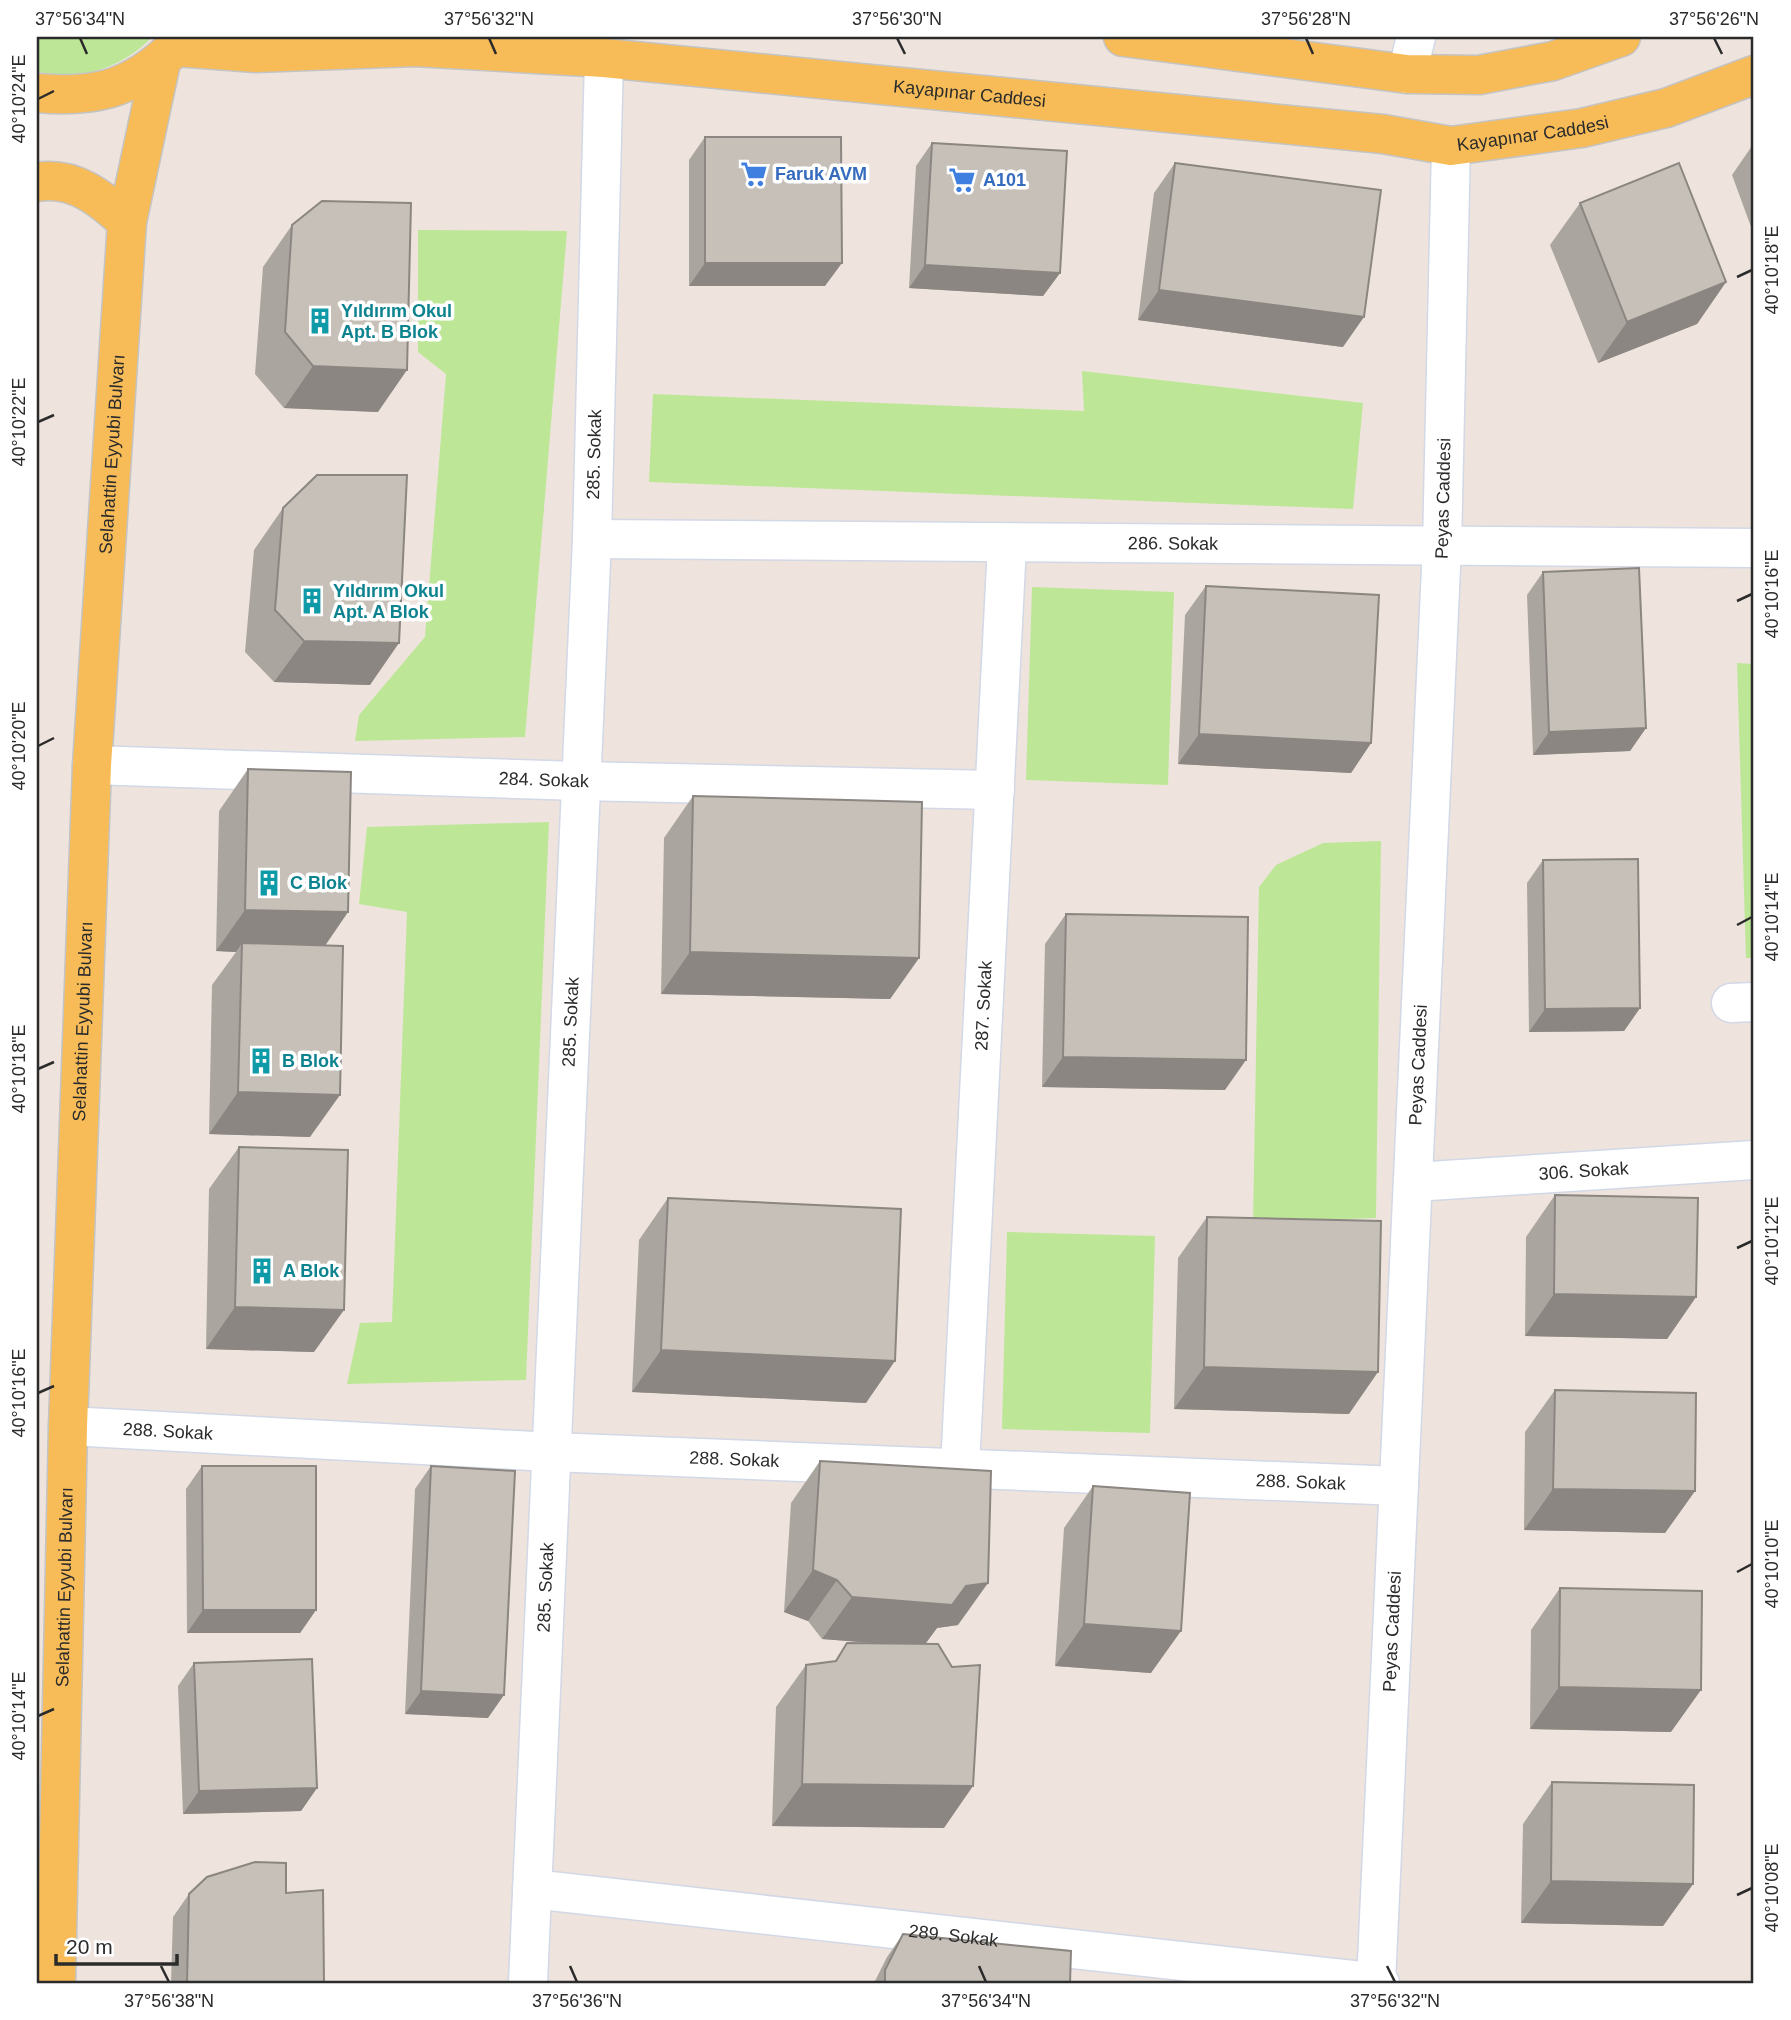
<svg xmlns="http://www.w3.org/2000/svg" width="1791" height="2020" font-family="Helvetica,sans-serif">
	<rect width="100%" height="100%" fill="#eee4dd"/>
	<path fill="#bde797" d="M37 37H152C126 66 74 85 37 71Z
		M418 230 567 231 525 737 355 741 359 715 425 637 446 374 418 352Z
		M1082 371 1363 403 1353 509 649 482 653 394 1084 411Z
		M1032 587 1174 592 1168 785 1026 780Z
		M1737 663 1754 664V958H1746Z
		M549 822 526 1380 347 1384 360 1323 392 1322 407 912 359 904 367 827Z
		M1381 841 1376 1218 1253 1222 1259 887 1276 865 1323 843Z
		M1007 1232 1155 1236 1150 1433 1002 1429Z"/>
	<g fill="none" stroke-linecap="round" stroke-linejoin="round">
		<g stroke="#d2d8e5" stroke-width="41">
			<g id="minor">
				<path d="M1407 74 1416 37"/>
				<path id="s1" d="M592 539 1754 548"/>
				<path id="s2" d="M92 765 579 781 995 790"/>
				<path d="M1731 1003 1754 1002"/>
				<path id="s3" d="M1414 1182 1754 1160"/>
				<path id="s4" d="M68 1426 552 1452 1399 1486"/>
				<path id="s5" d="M960 1467 1007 545"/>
				<path id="s6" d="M532 1889 1380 1983"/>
				<path id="s7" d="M528 1983 592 539 604 58"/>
				<path id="s8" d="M1376 1983 1442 546 1451 146"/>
			</g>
		</g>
		<g stroke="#c4c4c4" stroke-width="41">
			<g id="major">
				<path d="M1123 37 1407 74 1479 75 1553 61 1621 37"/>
				<path id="s9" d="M176 47 256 53 415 47 604 58 1383 134 1451 146 1582 128 1666 108 1754 75"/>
				<path d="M37 93C93 98 130 90 172 50"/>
				<path d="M37 182C74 176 101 198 127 222"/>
				<path id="s10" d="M56 1983 68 1426 92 765 127 222 161 62"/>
			</g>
		</g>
		<use href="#minor" stroke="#fff" stroke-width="38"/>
		<use href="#major" stroke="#f7bc58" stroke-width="38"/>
	</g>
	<path fill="#aaa59e" d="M705 137 825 286H689V160Z
		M932 143 1060 273 1043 296 909 288 916 166Z
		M1754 143V235L1732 175Z
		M1175 163 1343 347 1138 320 1154 193Z
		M1580 203 1726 282 1697 324 1598 363 1550 245Z
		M292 225 378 412 284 408 255 374 263 267Z
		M283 508 370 685 274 682 245 652 254 550Z
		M1543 572 1646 728 1630 751 1533 755 1527 595Z
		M1206 586 1371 743 1351 773 1178 764 1185 615Z
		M248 769 348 912 325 946 310 1137 209 1134 212 985 236 952 216 951 219 811Z
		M693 796 919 958 890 999 661 994 664 838Z
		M1543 860 1640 1008 1624 1031 1529 1032 1527 883Z
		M1066 914 1225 1090 1042 1087 1045 944Z
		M239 1147 314 1352 206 1349 209 1189Z
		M1555 1195 1696 1297 1667 1339 1525 1336 1526 1237Z
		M668 1198 866 1403 632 1392 639 1240Z
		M1207 1217 1349 1414 1174 1409 1178 1258Z
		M1555 1390 1695 1491 1665 1533 1524 1530 1525 1432Z
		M820 1461 958 1625 937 1628 925 1644 944 1828 772 1826 776 1707 806 1665 835 1661 847 1643H876L822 1639 808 1621 784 1612 791 1503Z
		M202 1466 316 1610 300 1633H187L186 1489Z
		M431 1466 488 1718 405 1714 415 1489Z
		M1093 1486 1151 1673 1055 1666 1064 1528Z
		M1560 1588 1671 1732 1530 1729 1531 1630Z
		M194 1663 317 1788 301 1811 183 1814 178 1686Z
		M1552 1782 1693 1884 1663 1926 1521 1923 1523 1824Z
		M286 1893 324 1983H171L173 1917 189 1894Z
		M903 1934 1070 1983H874L887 1957Z"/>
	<path fill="#8b8681" d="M705 263H842L825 286H689Z
		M925 265 1060 273 1043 296 909 288Z
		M1726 282 1697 324 1598 363 1627 322Z
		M1159 290 1364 317 1343 347 1138 320Z
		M313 366 407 370 378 412 284 408Z
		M304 641 399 643 370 685 274 682Z
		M1646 728 1630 751 1533 755 1549 732Z
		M1199 734 1371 743 1351 773 1178 764Z
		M245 910 348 912 319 954 242 943 236 952 216 951Z
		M690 952 919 958 890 999 661 994Z
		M1640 1008 1624 1031 1529 1032 1545 1009Z
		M1063 1057 1246 1060 1225 1090 1042 1087Z
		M238 1092 340 1095 310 1137 209 1134Z
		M1554 1294 1696 1297 1667 1339 1525 1336Z
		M235 1307 344 1310 314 1352 206 1349Z
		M661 1350 895 1361 866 1403 632 1392Z
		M1204 1367 1378 1372 1349 1414 1174 1409Z
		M1553 1489 1695 1491 1665 1533 1524 1530Z
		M813 1570 837 1580 808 1621 784 1612Z
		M988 1583 958 1625 937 1628 923 1647 822 1639 852 1597 966 1586Z
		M203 1610H316L300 1633H187Z
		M1084 1624 1181 1631 1151 1673 1055 1666Z
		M1559 1687 1701 1690 1671 1732 1530 1729Z
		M421 1691 504 1695 488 1718 405 1714Z
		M802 1784 973 1786 944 1828 772 1826Z
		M317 1788 301 1811 183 1814 199 1791Z
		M1551 1881 1693 1884 1663 1926 1521 1923Z"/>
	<path fill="#c6c0b8" stroke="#8b8681" stroke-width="2" d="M705 137H841L842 263H705Z
		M932 143 1067 151 1060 273 925 265Z
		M1175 163 1381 190 1364 317 1159 290Z
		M1679 163 1726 282 1627 322 1580 203Z
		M322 201 411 203 407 370 313 366 285 332 292 225Z
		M317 475H407L399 643 304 641 275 610 283 508Z
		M1639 568 1646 728 1549 732 1543 572Z
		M1206 586 1379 595 1371 743 1199 734Z
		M248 769 351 772 348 912 245 910Z
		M693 796 922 802 919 958 690 952Z
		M1638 859 1640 1008 1545 1009 1543 860Z
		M1066 914 1248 917 1246 1060 1063 1057Z
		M242 943 343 946 340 1095 238 1092Z
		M239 1147 348 1150 344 1310 235 1307Z
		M1555 1195 1698 1198 1696 1297 1554 1294Z
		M668 1198 901 1209 895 1361 661 1350Z
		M1207 1217 1381 1221 1378 1372 1204 1367Z
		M1555 1390 1696 1393 1695 1491 1553 1489Z
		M820 1461 991 1471 988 1583 966 1586 952 1605 852 1597 837 1580 813 1570Z
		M202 1466H316V1610H203Z
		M431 1466 515 1471 504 1695 421 1691Z
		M1093 1486 1190 1493 1181 1631 1084 1624Z
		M1560 1588 1702 1591 1701 1690 1559 1687Z
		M847 1643 938 1644 952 1667 980 1665 973 1786 802 1784 806 1665 836 1661Z
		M312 1659 317 1788 199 1791 194 1663Z
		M1552 1782 1694 1785 1693 1884 1551 1881Z
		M255 1862 286 1863V1893L323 1890 324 1983H187L189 1894 207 1877Z
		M903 1934 1071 1951 1070 1983H885V1970Z"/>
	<path fill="none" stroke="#2b2b2b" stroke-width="2.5" d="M80 38 87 54M489 38 496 54M897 38 905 54M1306 38 1313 54M1714 38 1722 54M38 99 54 91M1737 277 1752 270M38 422 54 415M1737 601 1752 594M38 746 54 738M1737 925 1752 917M38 1069 54 1062M1737 1248 1752 1241M38 1393 54 1386M1737 1572 1752 1564M38 1716 54 1709M1737 1895 1752 1888M161 1966 169 1982M570 1966 577 1982M979 1966 986 1982M1387 1966 1395 1982"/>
	<defs>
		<g id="supermarket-bare" transform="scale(2.1)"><path d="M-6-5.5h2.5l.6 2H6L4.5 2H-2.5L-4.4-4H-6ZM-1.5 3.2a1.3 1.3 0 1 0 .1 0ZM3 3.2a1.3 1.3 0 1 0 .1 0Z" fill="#3f7fe0" stroke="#fff" stroke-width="2.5" paint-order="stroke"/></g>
		<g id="building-bare" transform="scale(2.1)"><path d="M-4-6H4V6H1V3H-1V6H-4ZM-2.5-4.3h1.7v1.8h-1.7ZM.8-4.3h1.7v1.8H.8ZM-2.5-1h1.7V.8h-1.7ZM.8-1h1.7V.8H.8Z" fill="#0f9aa8" stroke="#fff" stroke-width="2.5" paint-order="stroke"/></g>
	</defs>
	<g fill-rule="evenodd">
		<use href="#supermarket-bare" x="754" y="174"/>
		<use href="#supermarket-bare" x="962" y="180"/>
		<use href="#building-bare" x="320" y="321"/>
		<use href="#building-bare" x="312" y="601"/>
		<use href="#building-bare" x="269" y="883"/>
		<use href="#building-bare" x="261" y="1061"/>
		<use href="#building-bare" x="262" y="1271"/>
	</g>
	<g text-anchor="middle" stroke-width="7" stroke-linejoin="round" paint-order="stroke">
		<g font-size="18" fill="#2b2b2b" stroke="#fff">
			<text dy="6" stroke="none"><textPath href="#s9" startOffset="796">Kayapınar Caddesi</textPath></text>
			<text dy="6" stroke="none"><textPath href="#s9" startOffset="1363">Kayapınar Caddesi</textPath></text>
			<text dy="6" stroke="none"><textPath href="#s10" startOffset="1530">Selahattin Eyyubi Bulvarı</textPath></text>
			<text dy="6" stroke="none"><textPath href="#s7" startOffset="1530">285. Sokak</textPath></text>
			<text dy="6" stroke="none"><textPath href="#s8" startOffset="1486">Peyas Caddesi</textPath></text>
			<text dy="6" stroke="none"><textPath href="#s1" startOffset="581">286. Sokak</textPath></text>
			<text dy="6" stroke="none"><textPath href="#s2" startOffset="452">284. Sokak</textPath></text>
			<text dy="6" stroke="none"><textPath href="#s5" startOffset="462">287. Sokak</textPath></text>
			<text dy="6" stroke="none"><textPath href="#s10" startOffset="962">Selahattin Eyyubi Bulvarı</textPath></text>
			<text dy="6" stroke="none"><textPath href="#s7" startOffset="962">285. Sokak</textPath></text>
			<text dy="6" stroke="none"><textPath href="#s8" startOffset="919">Peyas Caddesi</textPath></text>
			<text dy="6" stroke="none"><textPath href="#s3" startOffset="170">306. Sokak</textPath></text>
			<text dy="6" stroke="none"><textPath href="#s4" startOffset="100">288. Sokak</textPath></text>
			<text dy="6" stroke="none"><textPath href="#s4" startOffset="667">288. Sokak</textPath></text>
			<text dy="6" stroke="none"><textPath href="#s4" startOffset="1234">288. Sokak</textPath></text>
			<text dy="6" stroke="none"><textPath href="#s10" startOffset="396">Selahattin Eyyubi Bulvarı</textPath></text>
			<text dy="6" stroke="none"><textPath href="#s7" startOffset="396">285. Sokak</textPath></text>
			<text dy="6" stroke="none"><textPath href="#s8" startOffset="352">Peyas Caddesi</textPath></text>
			<text dy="6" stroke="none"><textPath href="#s6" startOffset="424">289. Sokak</textPath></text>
		</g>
		<g font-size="18" font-weight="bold" fill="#366cbe" stroke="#fff" text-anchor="start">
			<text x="775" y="180">Faruk AVM</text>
			<text x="983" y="186">A101</text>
		</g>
		<g font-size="18" font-weight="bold" fill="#0d838f" stroke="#fff" text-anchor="start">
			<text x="341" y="317">Yıldırım Okul<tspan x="341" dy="21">Apt. B Blok</tspan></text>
			<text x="333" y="597">Yıldırım Okul<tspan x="333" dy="21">Apt. A Blok</tspan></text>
			<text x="290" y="889">C Blok</text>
			<text x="282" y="1067">B Blok</text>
			<text x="283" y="1277">A Blok</text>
		</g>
	</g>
	<rect width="1791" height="2020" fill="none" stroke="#ffffff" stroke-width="77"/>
	<path d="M56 1954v10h121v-10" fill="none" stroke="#2b2b2b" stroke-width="3.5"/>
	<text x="66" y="1954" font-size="21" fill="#2b2b2b" stroke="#ffffff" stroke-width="5" paint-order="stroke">20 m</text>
	<rect x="38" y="38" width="1714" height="1944" fill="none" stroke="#2b2b2b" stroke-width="2.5"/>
	<g font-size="18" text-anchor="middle" fill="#2b2b2b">
		<text x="80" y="25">37°56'34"N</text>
		<text x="489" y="25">37°56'32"N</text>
		<text x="897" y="25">37°56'30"N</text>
		<text x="1306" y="25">37°56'28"N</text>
		<text x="1714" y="25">37°56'26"N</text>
		<text transform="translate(19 99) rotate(-90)" y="6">40°10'24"E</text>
		<text transform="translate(1772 270) rotate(-90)" y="6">40°10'18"E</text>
		<text transform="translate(19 422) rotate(-90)" y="6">40°10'22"E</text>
		<text transform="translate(1772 594) rotate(-90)" y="6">40°10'16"E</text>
		<text transform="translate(19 746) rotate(-90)" y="6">40°10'20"E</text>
		<text transform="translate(1772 917) rotate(-90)" y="6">40°10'14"E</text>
		<text transform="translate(19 1069) rotate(-90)" y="6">40°10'18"E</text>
		<text transform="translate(1772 1241) rotate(-90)" y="6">40°10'12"E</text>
		<text transform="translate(19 1393) rotate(-90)" y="6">40°10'16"E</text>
		<text transform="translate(1772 1564) rotate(-90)" y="6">40°10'10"E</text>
		<text transform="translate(19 1716) rotate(-90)" y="6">40°10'14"E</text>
		<text transform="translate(1772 1888) rotate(-90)" y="6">40°10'08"E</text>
		<text x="169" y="2007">37°56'38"N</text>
		<text x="577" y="2007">37°56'36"N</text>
		<text x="986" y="2007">37°56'34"N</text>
		<text x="1395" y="2007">37°56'32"N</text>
	</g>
</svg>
